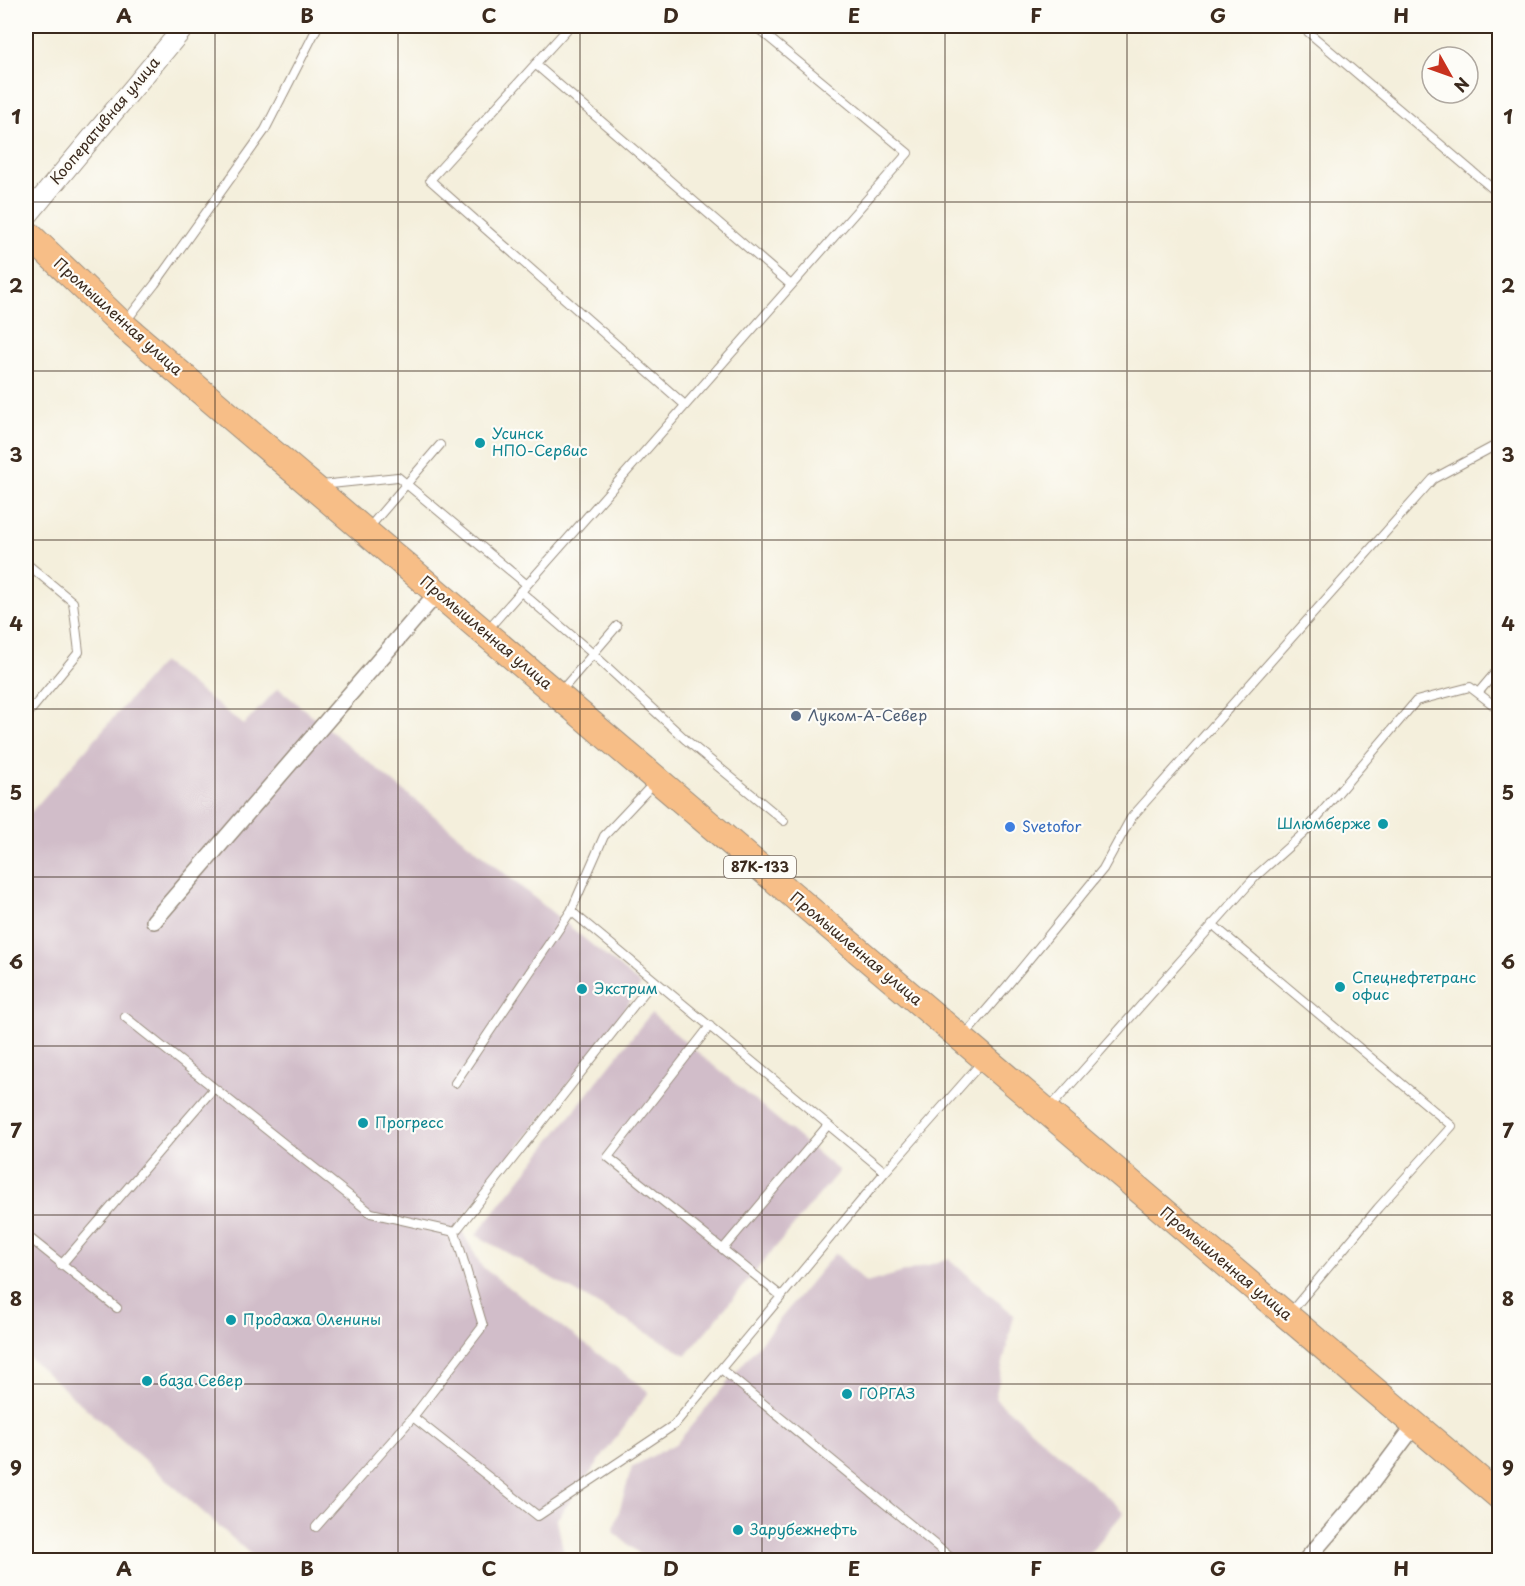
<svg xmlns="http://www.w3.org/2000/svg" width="1525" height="1586" font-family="'Playpen Sans',sans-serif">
	<rect width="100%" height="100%" fill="#fdfcf7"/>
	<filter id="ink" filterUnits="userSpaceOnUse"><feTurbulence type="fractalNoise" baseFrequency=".0167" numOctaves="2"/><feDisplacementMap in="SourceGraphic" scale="12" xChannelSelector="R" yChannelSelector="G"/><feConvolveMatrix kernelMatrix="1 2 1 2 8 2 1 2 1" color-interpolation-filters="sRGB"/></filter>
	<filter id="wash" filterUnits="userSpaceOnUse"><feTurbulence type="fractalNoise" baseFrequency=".008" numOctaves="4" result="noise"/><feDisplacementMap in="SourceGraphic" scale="24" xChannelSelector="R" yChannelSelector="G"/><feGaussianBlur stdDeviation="1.35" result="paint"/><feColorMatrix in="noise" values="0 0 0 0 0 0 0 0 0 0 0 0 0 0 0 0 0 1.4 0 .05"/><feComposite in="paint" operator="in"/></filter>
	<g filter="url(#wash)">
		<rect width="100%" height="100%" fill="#f4efdc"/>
		<path fill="#d1bdc9" d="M162 662 244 725 278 688 641 985 605 1037 458 1224 482 1267 649 1392 557 1519 565 1560H257L26 1355V818Z
			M651 1013 839 1171 686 1355 476 1235Z
			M835 1253 866 1283 949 1259 1014 1315 995 1398 1124 1512 1084 1560H647L613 1532 632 1467 677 1443Z"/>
	</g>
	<g filter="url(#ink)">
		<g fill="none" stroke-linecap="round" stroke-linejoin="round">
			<g stroke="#988c7d" stroke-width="10">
				<path id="service" d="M570 26 430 180 685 405
					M1301 26 1500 195
					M535 64 791 285
					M126 321 155 284 265 130 318 26
					M321 485 398 477 526 584
					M367 530 440 445
					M26 563 73 602 79 652 26 716
					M520 591 593 654 686 740 784 821
					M488 629 908 153 755 26
					M561 691 617 626
					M1478 693 1500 667
					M571 911 885 1172
					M1212 924 1452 1126 1378 1208 1289 1314
					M125 1017 371 1213 455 1232 654 980
					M710 1026 608 1157 781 1296
					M965 1035 1007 986 1103 869 1131 818 1433 479 1500 443
					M455 1083 571 911 604 836 654 783
					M1048 1110 1256 876 1304 833 1416 701 1470 687 1500 710
					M26 1235 117 1308
					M723 1249 828 1125
					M61 1265 214 1088
					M721 1369 950 1557
					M413 1417 538 1516 674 1425 885 1172 982 1062
					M316 1527 413 1417 483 1326 455 1232"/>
			</g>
			<g stroke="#988c7d" stroke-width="18">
				<path id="minor" d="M154 921 438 592
					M1306 1560 1364 1493 1415 1425"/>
			</g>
			<g stroke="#988c7d" stroke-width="22">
				<path id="tertiary" d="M26 217 185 26"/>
			</g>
			<g stroke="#988c7d" stroke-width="28">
				<path id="primary" d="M26 232 123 325 1500 1497"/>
			</g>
			<use href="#service" stroke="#fff" stroke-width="8"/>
			<use href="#minor" stroke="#fff" stroke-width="15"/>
			<use href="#tertiary" stroke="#fff" stroke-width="20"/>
			<use href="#primary" stroke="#f7be87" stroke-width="26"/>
		</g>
	</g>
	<path fill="none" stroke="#3b2a1e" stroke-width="1.5" stroke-opacity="0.55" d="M215 26V1560M398 26V1560M580 26V1560M762 26V1560M945 26V1560M1127 26V1560M1310 26V1560M26 202H1500M26 371H1500M26 540H1500M26 709H1500M26 877H1500M26 1046H1500M26 1215H1500M26 1384H1500"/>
	<g fill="#0f9aa8" stroke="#fdfcf7" stroke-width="2">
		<circle cx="480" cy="443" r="6"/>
		<circle cx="1383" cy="824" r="6"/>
		<circle cx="1340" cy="987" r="6"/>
		<circle cx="582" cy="989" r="6"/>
		<circle cx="363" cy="1123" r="6"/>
		<circle cx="231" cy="1320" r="6"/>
		<circle cx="147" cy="1381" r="6"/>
		<circle cx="847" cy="1394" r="6"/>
		<circle cx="738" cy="1530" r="6"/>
	</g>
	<circle fill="#5c6f8a" stroke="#fdfcf7" stroke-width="2" cx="796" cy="716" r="6"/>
	<circle fill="#3f7fe0" stroke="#fdfcf7" stroke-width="2" cx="1010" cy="827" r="6"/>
	<g text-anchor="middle" stroke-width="4.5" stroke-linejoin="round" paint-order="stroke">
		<rect fill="#fdfcf7" stroke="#75695f" stroke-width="1.5" x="724" y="856" width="72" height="22" rx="4.5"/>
		<g font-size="14" font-weight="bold" fill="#3b2a1e">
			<text x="760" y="872">87К-133</text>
		</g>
		<g font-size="15" fill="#3b2a1e" stroke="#fdfcf7">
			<text transform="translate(105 121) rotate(-50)" y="5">Кооперативная улица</text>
			<text transform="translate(118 317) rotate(42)" y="5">Промышленная улица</text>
			<text transform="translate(486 633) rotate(40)" y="5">Промышленная улица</text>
			<text transform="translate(856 949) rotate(40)" y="5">Промышленная улица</text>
			<text transform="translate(1226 1264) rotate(40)" y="5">Промышленная улица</text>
		</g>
		<g font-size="15" fill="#0d838f" stroke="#fdfcf7" text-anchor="start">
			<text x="492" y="439">Усинск<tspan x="492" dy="17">НПО-Сервис</tspan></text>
			<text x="1371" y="829" text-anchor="end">Шлюмберже</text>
			<text x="1352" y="983">Спецнефтетранс<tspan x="1352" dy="17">офис</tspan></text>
			<text x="594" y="994">Экстрим</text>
			<text x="375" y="1128">Прогресс</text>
			<text x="243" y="1325">Продажа Оленины</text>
			<text x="159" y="1386">база Север</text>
			<text x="859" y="1399">ГОРГАЗ</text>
			<text x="750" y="1535">Зарубежнефть</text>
		</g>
		<g font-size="15" fill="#4e5e75" stroke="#fdfcf7" text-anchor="start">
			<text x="808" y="721">Луком-А-Север</text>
		</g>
		<g font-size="15" fill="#366cbe" stroke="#fdfcf7" text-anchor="start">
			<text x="1022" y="832">Svetofor</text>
		</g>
	</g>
	<rect width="1525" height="1586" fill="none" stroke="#fdfcf7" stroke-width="66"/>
	<g transform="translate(1450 75) rotate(130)"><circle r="28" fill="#fdfcf7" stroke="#afa8a0" stroke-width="1.5"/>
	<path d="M0-4.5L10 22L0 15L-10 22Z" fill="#c8321e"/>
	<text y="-9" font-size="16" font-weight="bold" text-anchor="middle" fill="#3b2a1e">N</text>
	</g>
	<rect x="33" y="33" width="1459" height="1520" fill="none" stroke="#3b2a1e" stroke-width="2"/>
	<g font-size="20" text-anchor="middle" font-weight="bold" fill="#3b2a1e">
		<text x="124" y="23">A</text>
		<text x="307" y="23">B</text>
		<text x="489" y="23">C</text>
		<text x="671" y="23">D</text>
		<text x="854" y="23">E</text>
		<text x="1036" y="23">F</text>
		<text x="1218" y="23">G</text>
		<text x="1401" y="23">H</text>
		<text x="16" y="124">1</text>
		<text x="1508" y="124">1</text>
		<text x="16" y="293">2</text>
		<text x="1508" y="293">2</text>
		<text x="16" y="462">3</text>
		<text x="1508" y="462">3</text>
		<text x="16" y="631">4</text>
		<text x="1508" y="631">4</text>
		<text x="16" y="800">5</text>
		<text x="1508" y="800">5</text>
		<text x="16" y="969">6</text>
		<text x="1508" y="969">6</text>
		<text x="16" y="1138">7</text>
		<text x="1508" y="1138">7</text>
		<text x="16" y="1306">8</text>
		<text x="1508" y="1306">8</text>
		<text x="16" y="1475">9</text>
		<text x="1508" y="1475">9</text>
		<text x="124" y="1576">A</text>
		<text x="307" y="1576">B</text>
		<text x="489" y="1576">C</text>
		<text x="671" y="1576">D</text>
		<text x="854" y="1576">E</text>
		<text x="1036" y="1576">F</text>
		<text x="1218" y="1576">G</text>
		<text x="1401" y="1576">H</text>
	</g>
</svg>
